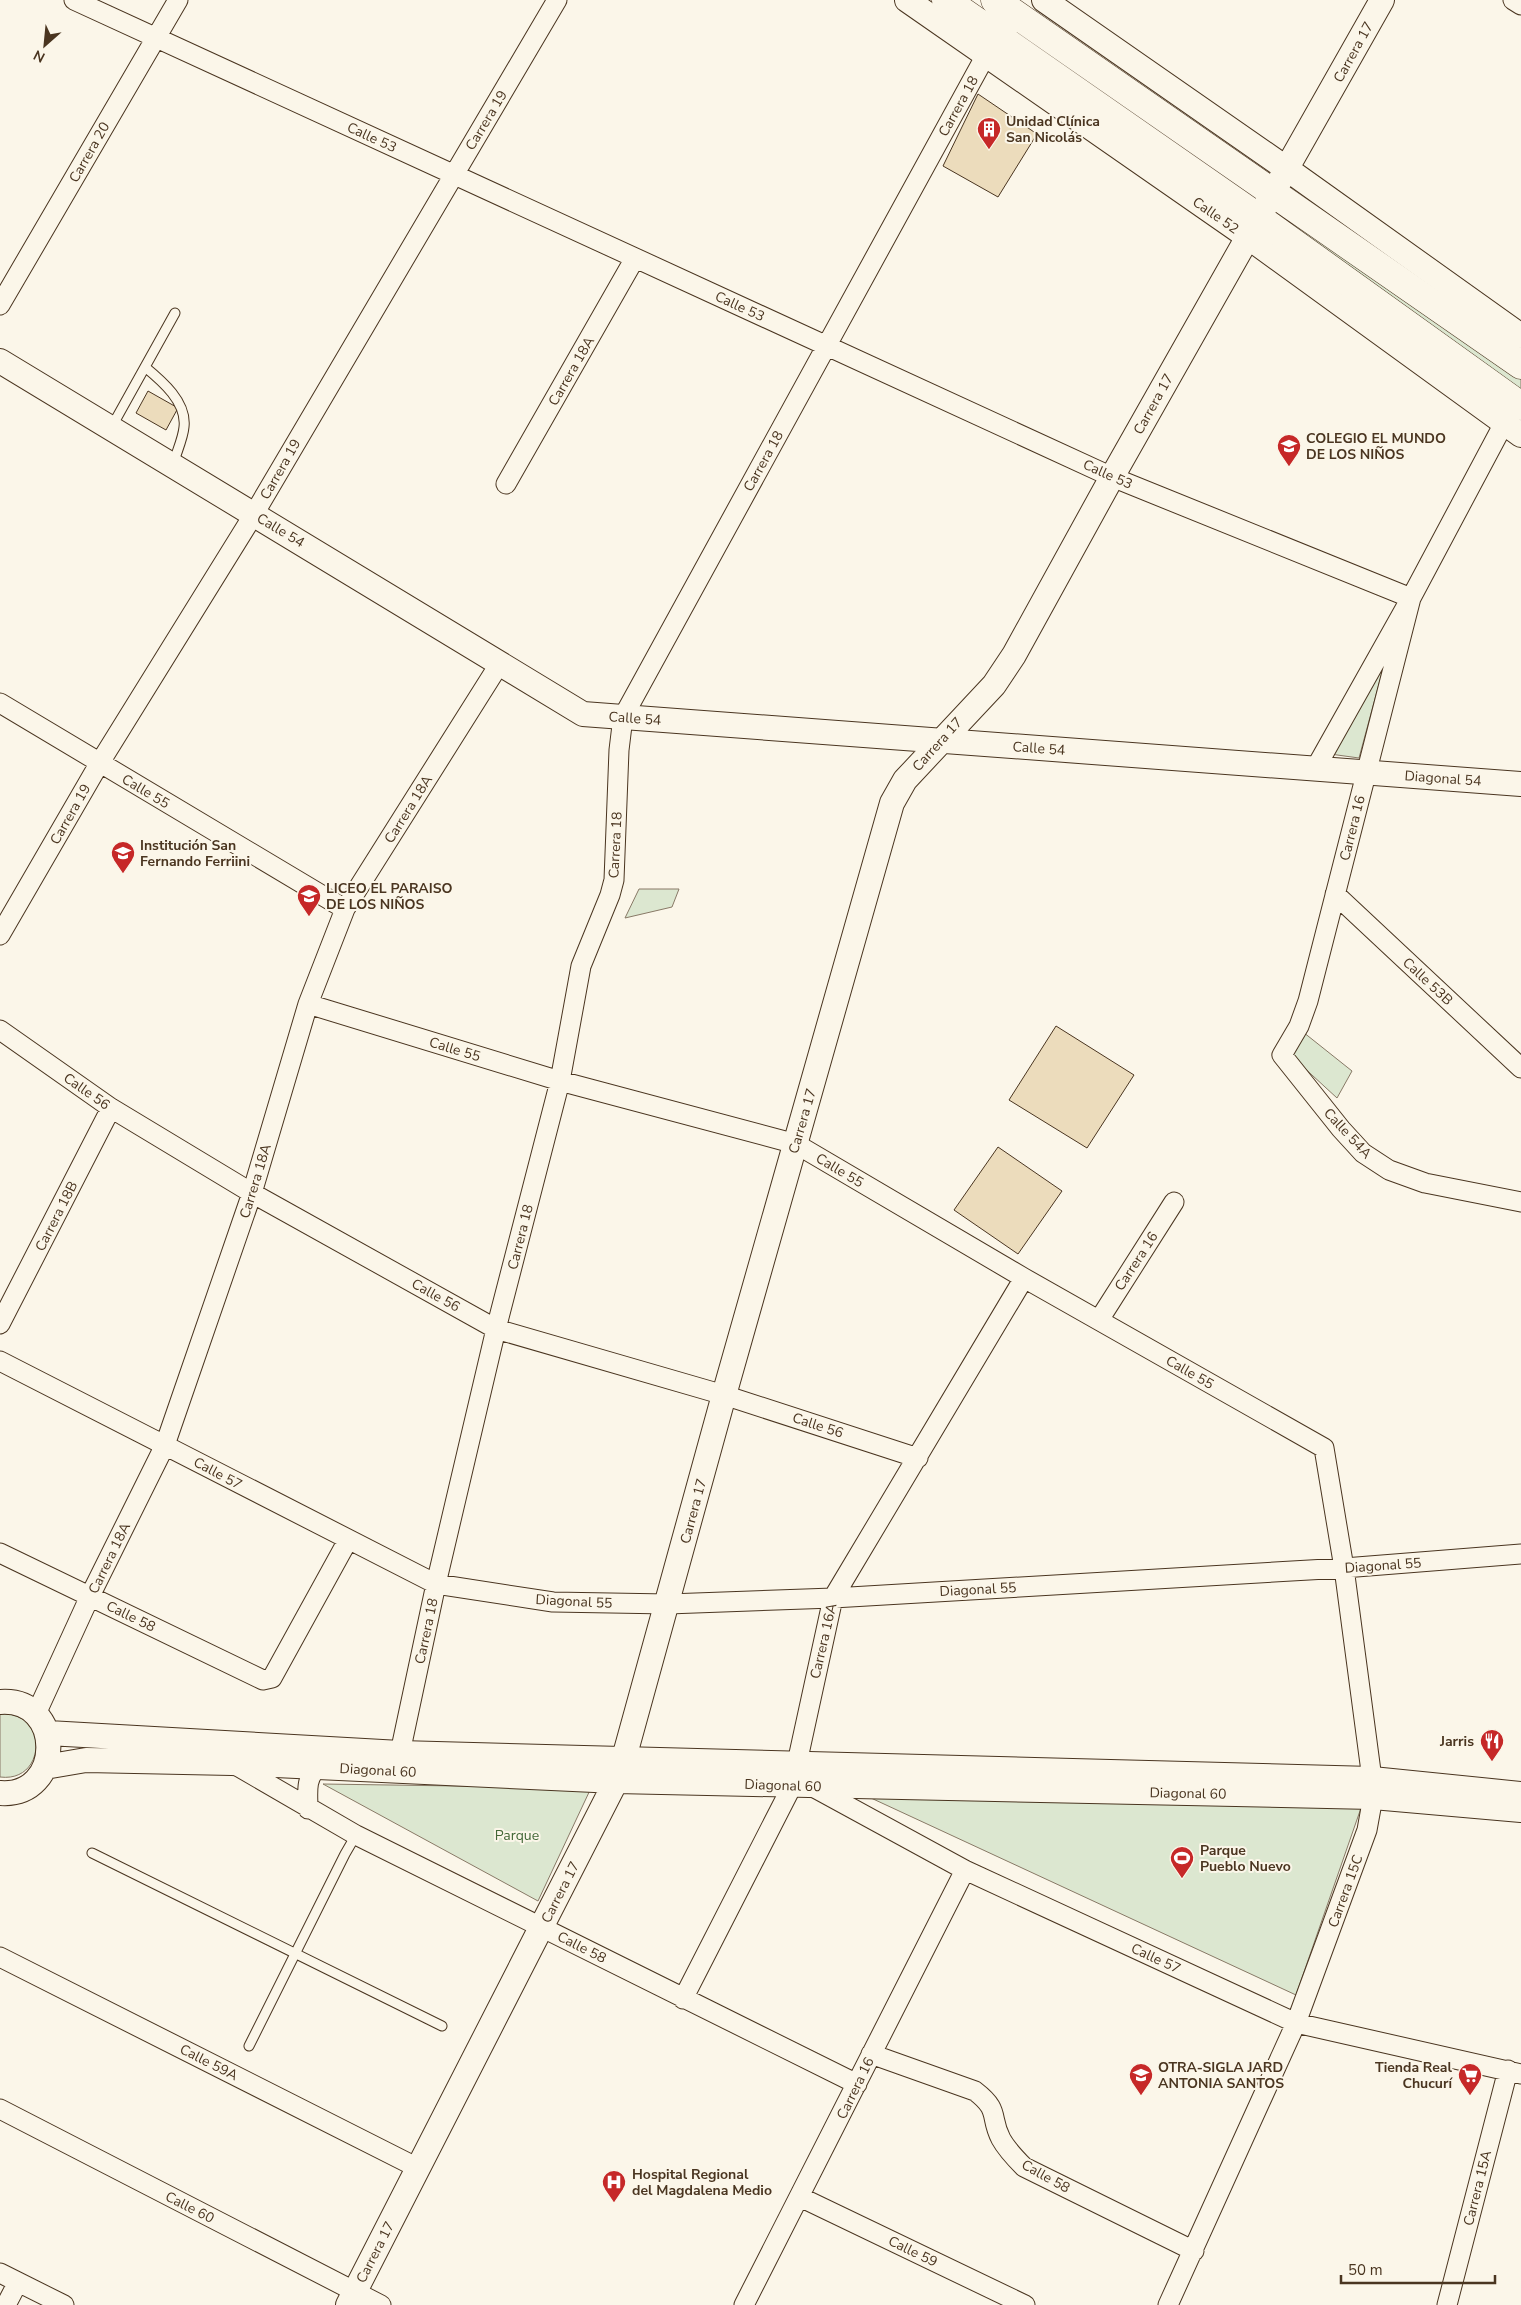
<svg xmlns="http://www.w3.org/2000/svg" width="1521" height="2305" font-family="'Nunito Sans',sans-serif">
	<rect width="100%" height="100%" fill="#fbf6e9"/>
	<path fill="#dce7d0" stroke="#887966" d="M1277 204 1521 370V393L1268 216Z
		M1387 654 1359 758 1330 754Z
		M639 889H679L672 907 625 918Z
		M1303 1032 1352 1071 1337 1098 1288 1053Z
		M0 1714C49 1710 47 1783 0 1777Z
		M323 1784 591 1788 538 1901Z
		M871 1798 1361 1808 1296 1995Z"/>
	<path fill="#ecdcbc" stroke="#4a3520" d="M978 94 1037 134 998 197 943 166Z
		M148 391 178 408 166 430 136 413Z
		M1056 1026 1134 1075 1087 1148 1009 1100Z
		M998 1147 1062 1191 1018 1254 954 1210Z"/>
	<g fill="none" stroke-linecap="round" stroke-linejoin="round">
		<g stroke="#4a3520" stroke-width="11">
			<path id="service" d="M145 367C162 381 187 402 184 427 183 439 176 453 173 465
				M111 428 175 313
				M92 1853 442 2026
				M249 2046 345 1854 356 1835"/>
		</g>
		<g stroke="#4a3520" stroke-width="21">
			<path id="minor" d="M74 0 1112 477 1411 598 1315 769
				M1513 0 1521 5
				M0 305 178 0
				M1510 412 1411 598 1308 1001 1299 1026 1282 1055 1341 1129 1363 1153 1389 1170 1425 1183 1521 1202
				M506 484 635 258
				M0 703 345 909
				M1335 894 1521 1068
				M0 935 99 764 254 514 557 0
				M308 1004 560 1081 796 1144 1024 1278 1324 1448 1344 1568 1372 1779 1373 1797 1367 1830 1296 2023 1168 2305
				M0 1030 111 1108 252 1193 496 1329 724 1395 918 1458
				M1099 1320 1174 1202
				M0 1324 111 1108
				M0 1361 436 1584 553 1602 668 1604 833 1598 1344 1568 1521 1554
				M0 1553 263 1680 272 1678 348 1540
				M36 1714 90 1596 165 1445 252 1193 308 1004 345 909 500 663
				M400 1753 436 1584 496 1329 560 1081 581 966 610 895 614 880 619 750 623 717 992 44
				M232 1763 356 1835 857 2084
				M811 1786 965 1870 1296 2023 1521 2074
				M308 1809C308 1793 305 1779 317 1768
				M0 1957 418 2168
				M683 1999 792 1786 833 1598 1024 1278
				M871 2054 975 2091C1001 2111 989 2116 1001 2139 1007 2150 1015 2158 1024 2167L1194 2251
				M0 2109 381 2305
				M800 2197 1025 2305
				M0 2273 64 2305
				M6 2305 18 2282
				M744 2305 965 1870
				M1447 2305 1508 2070"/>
		</g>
		<g stroke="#4a3520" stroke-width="26">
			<path id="tertiary" d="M907 0 1248 237 1521 435
				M1044 0 1287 169 1521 336
				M0 361 583 714 1521 784
				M0 1702C65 1697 64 1798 0 1793
				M48 1733 400 1753 1372 1779 1521 1794
				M45 1767 86 1760 232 1763 616 1781 1373 1797 1521 1810
				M348 2305 616 1781 624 1758 724 1395 892 803 905 780 994 685 1014 655 1112 477 1382 0"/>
		</g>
		<g stroke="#4a3520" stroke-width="29">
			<path id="primary" d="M946 0 1259 218 1521 406
				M995 0 1521 365"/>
		</g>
		<use href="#service" stroke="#fbf6e9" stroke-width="9"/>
		<use href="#minor" stroke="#fbf6e9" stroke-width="19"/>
		<use href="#tertiary" stroke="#fbf6e9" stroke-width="24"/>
		<use href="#primary" stroke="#fbf6e9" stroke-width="28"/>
	</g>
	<defs>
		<g id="building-pin" transform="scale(1.25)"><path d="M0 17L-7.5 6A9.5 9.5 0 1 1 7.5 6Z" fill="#c62828" stroke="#fbf6e9"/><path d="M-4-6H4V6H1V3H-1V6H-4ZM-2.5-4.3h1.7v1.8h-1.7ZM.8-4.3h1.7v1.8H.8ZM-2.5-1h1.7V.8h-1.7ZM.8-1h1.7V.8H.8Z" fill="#fff"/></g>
		<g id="school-pin" transform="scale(1.25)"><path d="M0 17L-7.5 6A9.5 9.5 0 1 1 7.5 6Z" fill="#c62828" stroke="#fbf6e9"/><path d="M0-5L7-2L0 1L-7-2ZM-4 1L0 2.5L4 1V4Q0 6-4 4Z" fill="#fff"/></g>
		<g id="restaurant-pin" transform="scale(1.25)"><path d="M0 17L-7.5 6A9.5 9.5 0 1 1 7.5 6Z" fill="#c62828" stroke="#fbf6e9"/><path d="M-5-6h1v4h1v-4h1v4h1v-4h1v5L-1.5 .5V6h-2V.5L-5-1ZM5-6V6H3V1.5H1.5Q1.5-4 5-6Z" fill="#fff"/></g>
		<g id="stadium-pin" transform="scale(1.25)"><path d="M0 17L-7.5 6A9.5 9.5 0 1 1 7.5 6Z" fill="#c62828" stroke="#fbf6e9"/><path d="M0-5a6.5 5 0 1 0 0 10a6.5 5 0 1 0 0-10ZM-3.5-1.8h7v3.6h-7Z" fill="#fff"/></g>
		<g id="supermarket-pin" transform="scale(1.25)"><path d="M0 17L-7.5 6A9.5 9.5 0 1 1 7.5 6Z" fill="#c62828" stroke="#fbf6e9"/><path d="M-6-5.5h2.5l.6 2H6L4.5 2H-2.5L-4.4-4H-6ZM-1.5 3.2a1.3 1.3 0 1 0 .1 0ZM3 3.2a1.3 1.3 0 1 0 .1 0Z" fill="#fff"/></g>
		<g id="hospital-pin" transform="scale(1.25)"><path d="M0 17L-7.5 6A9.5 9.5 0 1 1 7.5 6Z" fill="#c62828" stroke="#fbf6e9"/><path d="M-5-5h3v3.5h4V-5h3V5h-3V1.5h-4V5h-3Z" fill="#fff"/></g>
	</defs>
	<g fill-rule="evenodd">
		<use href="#building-pin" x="989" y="129"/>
		<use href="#school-pin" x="1289" y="446"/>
		<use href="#school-pin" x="123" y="853"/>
		<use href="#school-pin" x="309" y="896"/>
		<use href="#restaurant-pin" x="1492" y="1741"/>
		<use href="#stadium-pin" x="1182" y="1858"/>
		<use href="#school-pin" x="1141" y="2075"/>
		<use href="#supermarket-pin" x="1470" y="2075"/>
		<use href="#hospital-pin" x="614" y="2182"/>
	</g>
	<g text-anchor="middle" stroke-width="4" stroke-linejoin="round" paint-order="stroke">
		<g font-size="14" fill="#4a3520" stroke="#fbf6e9">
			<text transform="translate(1353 52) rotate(-61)" y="5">Carrera 17</text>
			<text transform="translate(958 106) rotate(-61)" y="5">Carrera 18</text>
			<text transform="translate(486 120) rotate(-59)" y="5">Carrera 19</text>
			<text transform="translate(372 137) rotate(25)" y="5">Calle 53</text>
			<text transform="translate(89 152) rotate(-60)" y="5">Carrera 20</text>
			<text transform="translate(1216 215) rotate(35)" y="5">Calle 52</text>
			<text transform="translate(740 306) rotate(25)" y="5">Calle 53</text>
			<text transform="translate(571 371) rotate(-60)" y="5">Carrera 18A</text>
			<text transform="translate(1153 404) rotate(-61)" y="5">Carrera 17</text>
			<text transform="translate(763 461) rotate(-61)" y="5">Carrera 18</text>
			<text transform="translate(280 469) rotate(-60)" y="5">Carrera 19</text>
			<text transform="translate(1108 474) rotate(24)" y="5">Calle 53</text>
			<text transform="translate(281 530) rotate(31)" y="5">Calle 54</text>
			<text transform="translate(635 718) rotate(4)" y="5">Calle 54</text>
			<text transform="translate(937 744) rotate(-48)" y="5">Carrera 17</text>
			<text transform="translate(1039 748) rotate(4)" y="5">Calle 54</text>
			<text transform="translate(1443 778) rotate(4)" y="5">Diagonal 54</text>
			<text transform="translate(146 791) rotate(31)" y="5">Calle 55</text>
			<text transform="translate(408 809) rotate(-58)" y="5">Carrera 18A</text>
			<text transform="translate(70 814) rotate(-60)" y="5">Carrera 19</text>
			<text transform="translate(1352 828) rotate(-76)" y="5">Carrera 16</text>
			<text transform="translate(615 845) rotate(-87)" y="5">Carrera 18</text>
			<text transform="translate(1428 981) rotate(43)" y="5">Calle 53B</text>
			<text transform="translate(455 1049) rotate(17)" y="5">Calle 55</text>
			<text transform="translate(87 1091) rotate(35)" y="5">Calle 56</text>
			<text transform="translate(802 1121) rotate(-74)" y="5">Carrera 17</text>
			<text transform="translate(1348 1133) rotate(47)" y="5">Calle 54A</text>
			<text transform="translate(840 1170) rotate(31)" y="5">Calle 55</text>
			<text transform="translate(255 1181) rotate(-73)" y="5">Carrera 18A</text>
			<text transform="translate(56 1216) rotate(-63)" y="5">Carrera 18B</text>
			<text transform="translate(520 1237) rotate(-76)" y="5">Carrera 18</text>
			<text transform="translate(1136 1261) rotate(-57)" y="5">Carrera 16</text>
			<text transform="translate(436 1295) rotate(29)" y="5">Calle 56</text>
			<text transform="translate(1190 1372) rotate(30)" y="5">Calle 55</text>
			<text transform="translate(818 1425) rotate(18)" y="5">Calle 56</text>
			<text transform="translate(218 1473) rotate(28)" y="5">Calle 57</text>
			<text transform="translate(693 1511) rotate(-75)" y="5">Carrera 17</text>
			<text transform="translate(109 1558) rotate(-64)" y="5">Carrera 18A</text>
			<text transform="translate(1383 1565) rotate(-4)" y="5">Diagonal 55</text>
			<text transform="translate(978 1589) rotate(-3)" y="5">Diagonal 55</text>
			<text transform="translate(574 1601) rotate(3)" y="5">Diagonal 55</text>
			<text transform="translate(131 1616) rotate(26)" y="5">Calle 58</text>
			<text transform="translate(426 1631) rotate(-78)" y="5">Carrera 18</text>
			<text transform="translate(823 1641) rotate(-77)" y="5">Carrera 16A</text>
			<text transform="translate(378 1770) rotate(3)" y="5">Diagonal 60</text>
			<text transform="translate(783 1785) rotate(2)" y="5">Diagonal 60</text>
			<text transform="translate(1188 1793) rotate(1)" y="5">Diagonal 60</text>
			<text transform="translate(1345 1891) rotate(-70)" y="5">Carrera 15C</text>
			<text transform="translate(560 1892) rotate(-63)" y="5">Carrera 17</text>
			<text transform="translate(582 1947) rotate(27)" y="5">Calle 58</text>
			<text transform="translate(1156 1958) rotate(25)" y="5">Calle 57</text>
			<text transform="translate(209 2062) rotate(27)" y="5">Calle 59A</text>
			<text transform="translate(855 2088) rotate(-64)" y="5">Carrera 16</text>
			<text transform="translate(1046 2176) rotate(29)" y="5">Calle 58</text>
			<text transform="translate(1477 2188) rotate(-76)" y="5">Carrera 15A</text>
			<text transform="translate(190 2207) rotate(27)" y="5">Calle 60</text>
			<text transform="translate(913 2251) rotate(26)" y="5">Calle 59</text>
			<text transform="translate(375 2252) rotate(-63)" y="5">Carrera 17</text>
		</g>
		<g font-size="14" font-weight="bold" fill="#4a3520" stroke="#fbf6e9" text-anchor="start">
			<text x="1006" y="126">Unidad Clínica<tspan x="1006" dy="16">San Nicolás</tspan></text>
			<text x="1306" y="443">COLEGIO EL MUNDO<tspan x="1306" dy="16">DE LOS NIÑOS</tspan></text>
			<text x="140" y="850">Institución San<tspan x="140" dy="16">Fernando Ferriini</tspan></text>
			<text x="326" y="893">LICEO EL PARAISO<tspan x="326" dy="16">DE LOS NIÑOS</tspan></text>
			<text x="1474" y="1746" text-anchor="end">Jarris</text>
			<text x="1200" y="1855">Parque<tspan x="1200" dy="16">Pueblo Nuevo</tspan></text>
			<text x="1158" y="2072">OTRA-SIGLA JARD<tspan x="1158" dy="16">ANTONIA SANTOS</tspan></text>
			<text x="1452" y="2072" text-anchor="end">Tienda Real<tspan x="1452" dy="16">Chucurí</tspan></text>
			<text x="632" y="2179">Hospital Regional<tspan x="632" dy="16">del Magdalena Medio</tspan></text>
		</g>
		<g font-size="14" fill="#436837" stroke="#fbf6e9">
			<text x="517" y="1840">Parque</text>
		</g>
	</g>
	<g transform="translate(45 45) rotate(207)" stroke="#fbf6e9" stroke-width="4" paint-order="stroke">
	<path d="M0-4L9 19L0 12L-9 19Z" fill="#4a3520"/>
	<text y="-8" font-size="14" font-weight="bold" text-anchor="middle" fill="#4a3520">N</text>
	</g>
	<path d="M1341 2275v8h154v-8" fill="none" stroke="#4a3520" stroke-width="2.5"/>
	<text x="1348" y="2275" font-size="15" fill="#4a3520" stroke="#fbf6e9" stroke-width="4" paint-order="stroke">50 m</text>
</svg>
